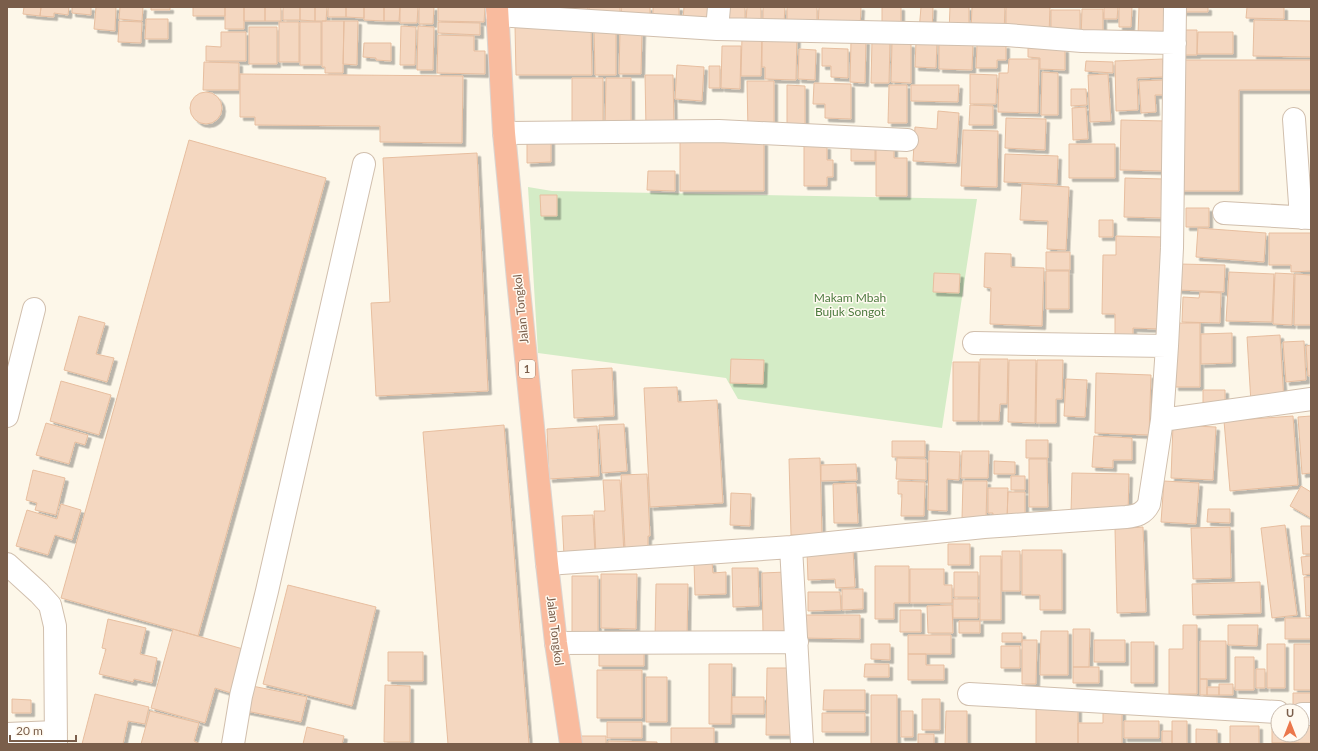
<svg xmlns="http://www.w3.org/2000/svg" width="1318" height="751" font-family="Lato,sans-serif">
	<defs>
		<filter id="shadow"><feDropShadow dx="3.5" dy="3.5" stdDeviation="0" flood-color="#0004"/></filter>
	</defs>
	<rect width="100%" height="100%" fill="#fdf7e9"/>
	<path fill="#d4ecc6" d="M528 187 552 191 977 199 942 428 738 399 726 378 538 353Z"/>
	<path fill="#f4d7c0" stroke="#e7be9f" filter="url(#shadow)" d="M24 7H41L40 16 23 14Z
		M41 7H69L68 15 54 13V17L40 16Z
		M72 7H91V15L72 13Z
		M96 7H116L115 31 94 29Z
		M120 7H143L142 21 119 19Z
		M151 7H170V10H151Z
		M193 7H225V16H193Z
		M225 7H244V29H225Z
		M244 7H265V21H244Z
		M265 7H281V21H265Z
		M283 7H300V20H283Z
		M300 7H315V21L300 20Z
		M315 7H327L326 21H315Z
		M328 7H346V17H328Z
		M346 7H364V18L346 17Z
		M364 7H384V21L364 20Z
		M384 7H400L399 21H384Z
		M400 7H418L417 23H400Z
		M419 7H434L433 24H419Z
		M438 7H485L484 22 438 21Z
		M543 7H588L587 16Z
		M589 7H620V17L589 16Z
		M621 7H650V16H622Z
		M653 7H679V17L653 16Z
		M684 7H715V20L683 19Z
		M728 7H745V20H728Z
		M747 7H761V21H746Z
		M763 7H785L784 23 763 22Z
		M787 7H817V25L787 24Z
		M819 7H861L860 29 818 28Z
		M882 7H901V28H882Z
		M921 7H933L932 32 919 31Z
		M950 7H969V33L949 32Z
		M972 7H1005L1004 33 971 32Z
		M1006 7H1050L1049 35 1006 34Z
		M1104 7H1118L1117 19H1104Z
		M1119 7H1132L1131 27H1119Z
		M1139 7H1173L1172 36 1138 35Z
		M1178 7H1208V12H1178Z
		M1247 7H1284V19L1246 18Z
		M1082 9H1103V41L1081 40Z
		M1051 10H1080V39L1051 38Z
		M146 19H168V39H145Z
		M1254 20 1311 21V57L1253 56Z
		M119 21 142 22 141 43 118 42Z
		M322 21H344L343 73H325V67H322Z
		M344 21H358L357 65 343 64Z
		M279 22H299V62H279Z
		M300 22H321V65H300Z
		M438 22 480 23V35L438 33Z
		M591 25 592 75H516L515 26Z
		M401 26 416 27 415 65H400Z
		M418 26 434 27 433 70H417Z
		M249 27H277V64H249Z
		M594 28H616V75H595Z
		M1176 30H1197V55H1176Z
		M620 31H642L641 74H619Z
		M762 31 797 32 796 80 765 79V67H762Z
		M221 32H246V61H206V46L221 47Z
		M1198 32H1233V54H1197Z
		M438 35 474 36V51H485V74L437 73Z
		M742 36H762L761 76H741Z
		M872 40 890 41 889 83H871Z
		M851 41H866L865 83 850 82Z
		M916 41 937 42 936 68 915 67Z
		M364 43H391V61L376 60V58L363 57Z
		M892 43 911 44V83L891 82Z
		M939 43 973 44 972 70 939 69Z
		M977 45H1006V60H997V68H976Z
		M722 46H741L740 89 721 88Z
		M822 48 848 49V78L831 77V66H822Z
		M1028 48 1065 49V70L1040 69V58L1028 57Z
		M799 49 816 50 815 80 798 79Z
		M1009 59H1039L1038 113 998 112 999 73H1008Z
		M1163 59 1164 77 1137 78 1138 110 1116 111 1115 61Z
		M1178 60H1311V90H1239V191H1177Z
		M1086 61 1113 62V73L1085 71Z
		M204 62 239 63V90H203Z
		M677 65 704 67 702 101 675 99Z
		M709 66H720V88H709Z
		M1042 72 1058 73V115H1041Z
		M240 74 463 76 462 143 380 142V126L255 125V117H240Z
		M970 74 997 75 996 104H970Z
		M1108 74 1111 121 1090 122 1088 75Z
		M645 75H673L674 128 646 129Z
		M572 78H603V128H572Z
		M606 78H631V128H605Z
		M1163 80 1164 95H1155L1156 112 1141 113 1139 81Z
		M747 81H774V131H748Z
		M814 83 851 84V119L825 118V104H813Z
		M787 85 805 86V130H787Z
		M889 85H907V123H888Z
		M911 85H959L958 102 911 101Z
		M1071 89H1086L1087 105 1071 106Z
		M190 108a16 16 0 1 1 32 0a16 16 0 1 1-32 0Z
		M970 105 993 106V125H969Z
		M1086 107 1088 139 1073 140 1072 108Z
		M938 111 959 113 956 163 913 161 915 127 937 129Z
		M1006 118 1046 119 1045 150 1005 148Z
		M1121 120 1165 121 1163 171 1120 170Z
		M963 130 998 131 997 187 961 186Z
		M551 138V162L527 163V139Z
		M189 140 326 178 198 636 61 598Z
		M680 142H764V191H680Z
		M1069 144H1115V178H1069Z
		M804 146H827V160H833V177H827V186H804Z
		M851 146H875V161H851Z
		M876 146H894V158H907V196H876Z
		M477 153 488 391 376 396 371 303 390 302 383 158Z
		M1005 154 1058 156 1057 184 1004 182Z
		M648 171H675V191L647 190Z
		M1125 178 1165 179 1164 218 1124 217Z
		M1022 184 1069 187 1066 250 1047 249 1048 221 1020 220Z
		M540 195H557V216H541Z
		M1186 208H1209V227H1186Z
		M1099 220H1113V237H1099Z
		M1198 228 1266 233 1264 262 1196 257Z
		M1269 233H1311V271L1291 272V265H1269Z
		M1116 236 1162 237 1160 329 1133 328V340H1115V314H1102L1103 255H1116Z
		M1046 252H1070V270H1046Z
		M985 253 1011 254V267L1044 268 1042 326 990 324 991 288 984 287Z
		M1179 264 1225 265 1224 292 1178 290Z
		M1046 271H1069V309H1046Z
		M1229 272 1274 274 1272 322 1226 321Z
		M934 273 960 274 959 293 933 292Z
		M1275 273 1294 274 1292 325 1273 324Z
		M1295 274 1311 275V325H1294Z
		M1200 292 1221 293 1220 323 1182 322 1183 297 1199 298Z
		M79 316 105 323 96 354 114 358 107 382 64 370Z
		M1175 323H1200V387H1175Z
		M1232 333V363L1201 364V334Z
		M1280 335 1284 401 1251 403 1247 337Z
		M1304 341 1306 380 1286 382 1283 342Z
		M1311 345V376H1308L1306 346Z
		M731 359 764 360 763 384 730 383Z
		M980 359H1008L1007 404H1000L999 421H979Z
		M1009 360H1036L1035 423 1008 422Z
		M1037 360H1063L1062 399H1056V423H1036Z
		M953 362H979L978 421H953Z
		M612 368 614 416 574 418 572 370Z
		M1096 373 1151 375 1149 435 1095 433Z
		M1066 379 1087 380 1085 417 1064 416Z
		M61 381 111 395 99 435 50 421Z
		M677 387 678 402 717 400 723 503 650 507 644 388Z
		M1203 390H1225V410H1203Z
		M1293 416 1298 485 1230 491 1224 421Z
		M1311 416V473L1302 474 1298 417Z
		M46 423 88 435 85 445 75 442 69 464 36 455Z
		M624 424 627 471 602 473 599 425Z
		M504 425 529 744H448L423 432Z
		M1173 425 1216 427 1213 480 1171 478Z
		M597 426 599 476 549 479 547 429Z
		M1094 436 1132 438V460H1113V468L1092 467Z
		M1026 440H1048V458H1026Z
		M892 441H925V457H892Z
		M929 451 960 452 959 480 947 479V511L928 510Z
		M962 451H989L988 478H961Z
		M820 458 822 535H791L789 459Z
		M897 458 926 459V480L896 479Z
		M1029 459H1047L1048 507H1029Z
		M994 461 1015 462V474H994Z
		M856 464 857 480 821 481V465Z
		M33 470 65 478 56 515 35 510 37 503 26 500Z
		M1072 473 1129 474 1128 514 1071 513Z
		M647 474 650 536H648V546L625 548 621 475Z
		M1011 476H1025V490H1011Z
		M603 480H620L624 554 596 556 594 511H605Z
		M898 481 925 482 924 516H901L902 494H898Z
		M963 481H987L986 520 962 519Z
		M1164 481 1199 483 1196 524 1161 522Z
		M856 483 858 523H834L833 484Z
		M1301 486 1311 492V518L1290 506Z
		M988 488H1008L1007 523H993V513H988Z
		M1008 492H1025V520L1007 519Z
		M731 493 751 494 750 526 730 525Z
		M61 504 81 510 72 540 55 535 48 555 16 546 27 510 57 519Z
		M1208 509H1230V523L1207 522Z
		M593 515 595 554 564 556 562 516Z
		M1285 525 1297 615 1272 618 1261 528Z
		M1301 526H1311V554H1303Z
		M1143 527 1146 612 1117 613 1115 529Z
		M1230 527 1231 578 1193 579 1191 528Z
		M948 544H970V565H948Z
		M853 549 855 587 836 588 835 579 808 580 807 552Z
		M1022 550H1062V610H1040V595H1022Z
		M1002 551H1020V591H1002Z
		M980 556H1001V620H980Z
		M1311 556V574L1303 575 1301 557Z
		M694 562H712L713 573 726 572V594L695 595Z
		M875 566H909V603H894V619H875Z
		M732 568H758L759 606 733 607Z
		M910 569H944V585H952V603H910Z
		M786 572 787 631 763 632 762 573Z
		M954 572H978V597H954Z
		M601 574H637L636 629 601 628Z
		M572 576H598V635H572Z
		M1304 577H1311V615L1306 616Z
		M1260 582 1261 613 1193 615 1192 584Z
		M656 584H688L687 638H655Z
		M288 585 376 607 352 706 263 684Z
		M842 589H863V609L842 610Z
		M808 592H840L841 610 808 611Z
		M953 599H978V618H953Z
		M952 605 953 633H928L927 606Z
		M900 610H921V632H900Z
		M803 615H860V639L803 638Z
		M1285 618H1311V639H1285Z
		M108 619 146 628 140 654 157 658 152 683 134 679 133 682 99 674 106 649 102 648Z
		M959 621H980V633H959Z
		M1183 625H1197V694H1169V649H1183Z
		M1228 625H1258L1257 646 1228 645Z
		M173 629 243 649 231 693 215 688 205 723 151 708Z
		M1073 629H1090L1089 667H1073Z
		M1041 631H1068V675H1040Z
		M1002 633H1022V642H1002Z
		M908 635H951V654H908Z
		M1022 640H1037L1036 684H1022Z
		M1094 640H1125V662H1094Z
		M1200 641H1226V679H1200Z
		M1131 642H1154V683H1131Z
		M871 644H890V660L871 659Z
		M1267 644H1285V688H1267Z
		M1294 644H1311V690H1294Z
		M1001 646H1020V668H1001Z
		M599 649H644V666H599Z
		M388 652H423V681H388Z
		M908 654H926V665H944V680H908Z
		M1235 657H1254V690H1235Z
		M709 664H732L731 724H709Z
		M865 664H889V677H864Z
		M1073 667H1099V683H1073Z
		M767 668H794L793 735H766Z
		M1256 669H1265V688H1256Z
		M597 670H642V718H597Z
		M646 677H667V722H646Z
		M1200 679H1207V695H1200Z
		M1219 684H1233V695H1219Z
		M247 685 307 697 301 722 241 710Z
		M385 685 410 686V742H384Z
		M1207 687H1219V695H1207Z
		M824 690H865V710H823Z
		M1293 693H1311V707H1293Z
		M95 694 149 707 145 724 128 721 123 744H82Z
		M871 695H897V744H871Z
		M732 697H764V714H732Z
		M12 699 31 700V713H12Z
		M922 699H940V730H922Z
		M1036 706H1078V744H1036Z
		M1103 707H1122V744H1078V723H1103Z
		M150 711 199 723 194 741 200 744H141Z
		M901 711H913V737H901Z
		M946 711H967V744H945Z
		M822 713H865V732H822Z
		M1124 721H1159V738H1124Z
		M1172 721H1187V744H1172Z
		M607 722H642V738H607Z
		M1272 724H1278V735H1302V724H1311V743H1272Z
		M1230 726H1259V744H1230Z
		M307 727 344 736 342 744H303Z
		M671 728H714V744H671Z
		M1196 729 1217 730V744H1196Z
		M1162 731H1172V744H1162Z
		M918 734H934V744H918Z
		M580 736H606V744H580Z
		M608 741 657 742V744H608Z
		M1272 743H1299V744H1272Z"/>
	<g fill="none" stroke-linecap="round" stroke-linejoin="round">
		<g stroke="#d1bfad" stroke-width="24">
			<path id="minor" d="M497 15 717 29 1007 35 1082 41 1175 43
				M717 29 719 7
				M1294 119 1301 218
				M504 133 719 131 907 140
				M1224 213 1311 218
				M974 343 1167 346
				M7 416 34 309
				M1162 420 1311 399
				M791 547 802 744
				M7 564 39 593 50 605 55 626 56 744
				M547 564 791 547 984 527 1126 517C1136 516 1144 514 1149 504L1162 420 1167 346 1172 248 1175 7
				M556 643 797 642
				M969 694 1278 712
				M1302 714H1311
				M7 734 56 732
				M233 744 241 696 267 591 364 164"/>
		</g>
		<g stroke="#dcd5d0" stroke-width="24">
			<path id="highway" d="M497 7 504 133 518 280 547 564 556 643 571 744"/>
		</g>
		<use href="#minor" stroke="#fff" stroke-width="22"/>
		<use href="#highway" stroke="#f9bb9e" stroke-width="22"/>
	</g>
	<g text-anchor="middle" stroke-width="3" stroke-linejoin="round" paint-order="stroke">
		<rect fill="#fffaf1" stroke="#a28d7d" stroke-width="1" x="519" y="360" width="16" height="18" rx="3"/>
		<g font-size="11" font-weight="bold" fill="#7a5e4b">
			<text x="527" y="373">1</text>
		</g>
		<g font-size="12" fill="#4d7a3f" stroke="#fffaf1">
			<text x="850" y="302">Makam Mbah<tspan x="850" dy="14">Bujuk Songot</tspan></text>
		</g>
		<g font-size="12" fill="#7a5e4b" stroke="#fffaf1">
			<text transform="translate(521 309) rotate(-96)" y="4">Jalan Tongkol</text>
			<text transform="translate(555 631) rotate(83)" y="4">Jalan Tongkol</text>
		</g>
	</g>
	<rect width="1318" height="751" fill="none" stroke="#7a5e4b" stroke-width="16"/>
	<g transform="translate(1290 723)"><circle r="19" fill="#fffaf1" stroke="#cabcaf"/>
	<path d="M0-3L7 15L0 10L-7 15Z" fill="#eb774b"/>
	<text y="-6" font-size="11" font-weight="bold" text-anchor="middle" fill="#7a5e4b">U</text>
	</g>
	<path d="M10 735v6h66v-6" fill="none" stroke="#7a5e4b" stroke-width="2"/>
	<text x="16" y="735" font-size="12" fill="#7a5e4b" stroke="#fffaf1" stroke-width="3" paint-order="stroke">20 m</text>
</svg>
